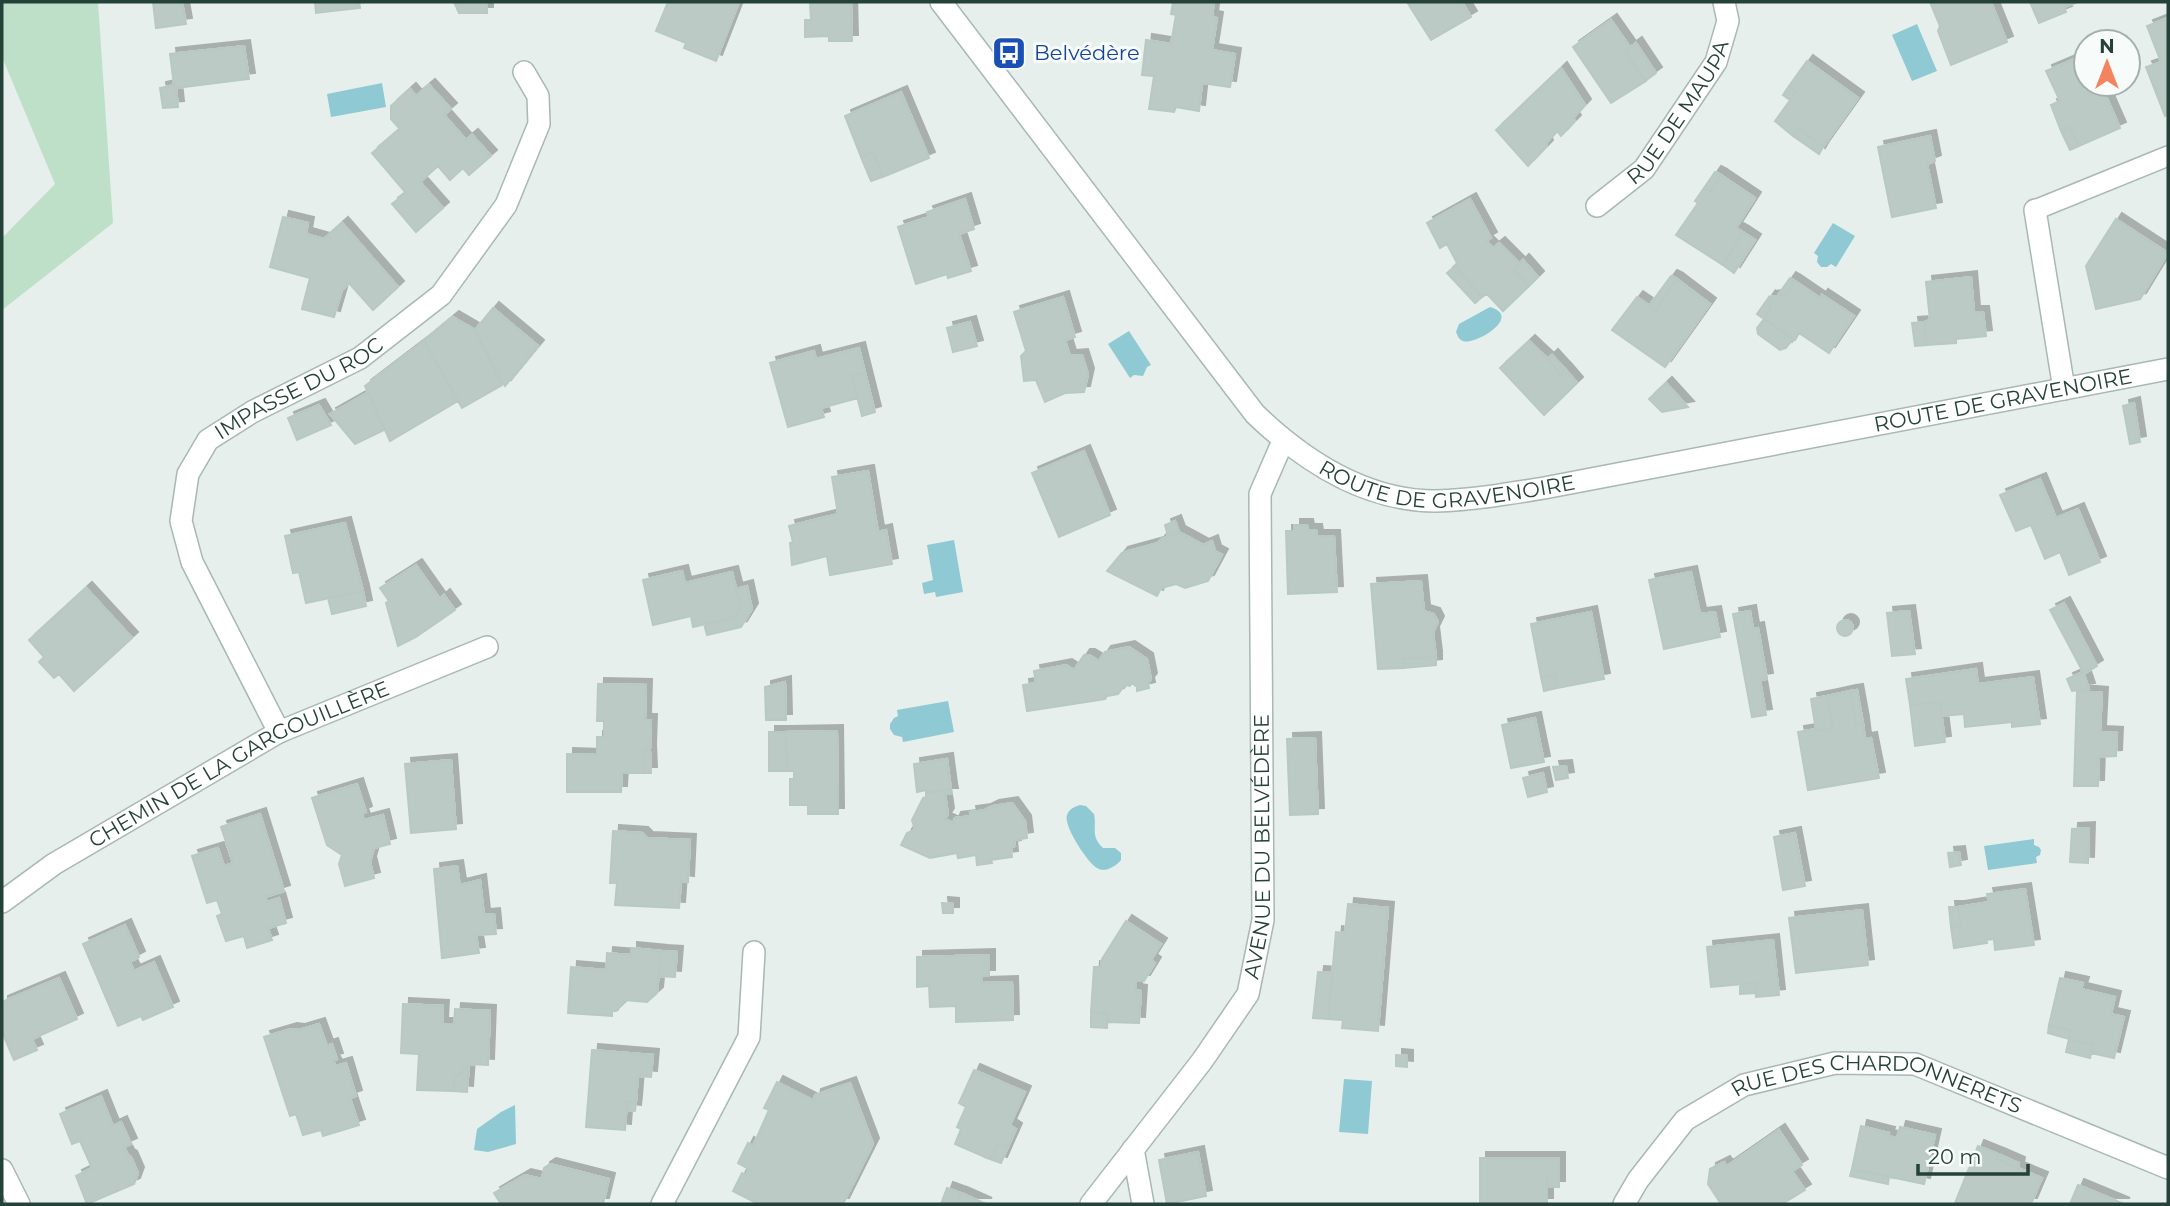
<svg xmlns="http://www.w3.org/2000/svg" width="2170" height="1206" font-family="Montserrat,sans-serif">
	<defs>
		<filter id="shadow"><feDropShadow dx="6" dy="-6" stdDeviation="0" flood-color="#0004"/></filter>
	</defs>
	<rect width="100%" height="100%" fill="#e6efeb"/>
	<path fill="#bfe0c8" d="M2 2H98L113 223 2 310V238L55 184 2 57Z"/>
	<path fill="#8ec9d4" d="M1917 24 1937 71 1912 81 1892 35Z
		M382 83 386 107 331 117 327 94Z
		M1833 223 1855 236 1836 267 1831 264 1827 267H1821L1817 262 1818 256 1814 253Z
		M1490 307C1524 317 1473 346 1463 341 1458 339 1458 336 1456 332L1459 324Z
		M1129 331 1151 365 1147 367 1143 376 1134 375 1130 378 1108 344Z
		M954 540 963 592 936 597 935 592 924 594 922 583 933 580 927 545Z
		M948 701 954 732 903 742 902 737 894 735 890 729V724L894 718 898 716 897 710Z
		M1080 805 1086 806 1094 814C1097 829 1090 835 1103 848H1115L1121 853V860C1115 867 1105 873 1097 868 1087 862 1063 825 1067 815 1069 809 1074 807 1080 805Z
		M2034 839V845L2039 847 2041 850 2040 855 2036 857 2037 863 1988 870 1984 846Z
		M1344 1079 1372 1081 1368 1134 1339 1132Z
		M515 1105 516 1144 488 1152 474 1150 477 1129 501 1112Z"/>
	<path fill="#bbcac4" stroke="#b8c9c2" stroke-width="2" filter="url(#shadow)" d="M153 2H182L186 24 156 28Z
		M315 2H359L360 8 316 13Z
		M454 2H487V13H459Z
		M668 2H739L716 61 684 48 686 43 656 31Z
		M810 2H851L852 41H829V36L805 37V20H811Z
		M1173 2H1214L1212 17 1217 18 1212 50 1235 54 1230 87 1202 83 1199 111 1176 107 1174 112 1149 109 1154 76 1142 75 1146 40 1171 44 1176 15 1171 14Z
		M1407 2H1462L1471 17 1431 40Z
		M1930 2H1991L2007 42 1951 65 1938 31 1940 26Z
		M2030 2H2078L2064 7 2066 12 2039 23Z
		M2168 18V114L2165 116 2146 67 2161 62 2147 26Z
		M1611 20 1630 47 1625 51 1646 81 1611 103 1573 47Z
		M1636 43 1656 73 1645 81 1625 51Z
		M244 46 249 79 176 88 178 107 163 108 160 88 174 85 170 54Z
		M2086 54V84H2107L2102 87 2120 128 2079 146 2070 127 2061 131 2051 105 2060 101 2046 71Z
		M1807 61 1858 98 1823 147 1798 128 1793 136 1775 121 1796 92 1789 86Z
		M1561 68 1585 105 1573 118 1575 121 1561 136 1557 131 1546 143 1547 146 1528 166 1496 130Z
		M429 85 451 109 444 115 466 140 472 135 491 156 469 175 463 168 450 180 438 166 420 182 443 208 416 232 392 204 406 193 372 153 400 129 391 119V106L410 89 416 96Z
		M1789 86 1796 92 1790 100 1783 95Z
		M901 92 929 158 883 177 873 152 861 157 845 116Z
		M2070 127 2079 146 2070 150 2061 131Z
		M1798 128 1823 147 1819 154 1793 136Z
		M1930 136 1935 161 1927 164 1936 208 1892 217 1878 147Z
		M873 152 883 177 871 181 861 157Z
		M1715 172 1721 175 1710 191 1704 188Z
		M1721 175 1755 198 1736 228 1743 232 1723 265 1676 235 1698 203 1695 201 1704 188 1710 191Z
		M965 199 974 229 959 234 971 271 948 278 947 274 916 284 898 227 929 217 927 212Z
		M1470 199 1491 238 1486 241 1493 248 1499 243 1519 263 1514 270 1529 286 1503 311 1487 294 1482 297 1455 266 1457 263 1447 244 1440 248 1427 223Z
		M283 217 308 223 306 234 324 239 342 223 398 287 373 310 349 283 342 290 334 317 302 309 310 278 270 267Z
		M2116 219 2168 253 2140 299 2096 309 2086 266Z
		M1743 232 1755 240 1734 273 1723 265Z
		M1523 260 1538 277 1529 286 1514 270Z
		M1455 266 1482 297 1475 303 1447 273Z
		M1671 276 1677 279 1656 310 1649 306Z
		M1971 277 1974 312H1983L1986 336 1956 339V343L1927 345 1924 322 1930 320 1926 282Z
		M1790 278 1795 281 1787 294 1778 295Z
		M1677 279 1710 304 1665 367 1612 330 1637 297 1656 310Z
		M1795 281 1820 298 1822 295 1854 316 1829 353 1799 333 1795 340 1764 319 1771 309 1769 297 1787 294Z
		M1063 297 1075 337 1065 340 1070 356 1082 355 1088 374 1084 392 1065 393 1045 402 1036 380 1024 381 1021 356 1026 351 1014 312Z
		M1769 297 1771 309 1764 319 1757 314Z
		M493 308 538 346 505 386 475 330Z
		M453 317 475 330 502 385 462 408 424 341Z
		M1764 319 1793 339 1786 348 1780 350 1758 334 1757 328Z
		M970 322 977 346 953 352 947 328Z
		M1924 322 1927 345 1915 346 1912 323Z
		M424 341 458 401 390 441 365 386Z
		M1529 341 1548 359 1561 375 1565 369 1577 383 1544 415 1500 368Z
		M859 348 865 372 852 376 858 398 821 408 824 417 788 427 770 363 814 351 816 359Z
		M1552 355 1565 369 1561 375 1548 359Z
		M865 372 875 412 862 416 852 376Z
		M1666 383 1688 407 1662 412 1649 399Z
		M369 392 384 430 355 444 330 414Z
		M2134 403 2140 442 2130 444 2123 406Z
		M319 405 331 425 297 440 288 418Z
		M1084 451 1110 515 1059 537 1032 473Z
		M868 471 878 532 886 530 892 564 830 575 827 556 792 565 790 543 793 542 789 526 838 514 832 477Z
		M2040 479 2056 518 2078 509 2100 562 2069 575 2060 552 2045 559 2031 525 2016 531 2000 495Z
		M1175 521 1179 532 1168 536 1165 525Z
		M345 523 363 591 306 603 299 572 293 573 285 536Z
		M1294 525H1307L1308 530H1316L1317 536H1334L1337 592 1288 594 1286 531H1294Z
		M1179 532 1203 545 1212 541 1215 551 1222 555 1208 581 1185 588 1176 584 1161 588 1157 596 1107 571 1122 553 1158 543 1161 539Z
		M416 565 440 599 444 595 455 610 416 637 398 646 386 603 389 601 380 588Z
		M682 571 685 583 732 572 741 607 735 617 693 627 691 616 653 625 643 580Z
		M1691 572 1700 614 1715 612 1720 637 1664 649 1649 580Z
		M1421 581 1424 611 1434 614 1438 622 1433 632 1436 657 1403 659 1404 668 1378 669 1371 584Z
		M747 586 752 609 741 627 707 635 704 624 735 617 741 607 736 589Z
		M86 588 132 638 74 691 59 674 54 678 39 662 44 657 29 640Z
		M363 591 366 606 332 614 328 598Z
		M2064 603 2097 666 2084 674 2089 689 2072 691 2067 679 2083 672 2050 610Z
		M1750 611 1753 629 1758 628 1767 679 1760 680 1766 715 1752 717 1733 614Z
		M1909 611 1915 654 1892 656 1887 613Z
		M1591 612 1604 679 1557 688 1555 675 1541 677 1531 624Z
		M1837 628a8 8 0 1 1 16 0a8 8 0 1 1-16 0Z
		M1129 647 1147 659 1151 679 1148 683 1149 688 1137 691V687L1132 683 1130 686 1125 685 1118 694 1107 696 1105 699 1027 711 1023 685 1036 683 1034 671 1066 665 1074 670 1084 655H1089L1099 661 1105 652Z
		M1436 657V665L1404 668 1403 659Z
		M1976 669 1978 684 2033 677 2040 724 2012 727V722L1965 727 1964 714 1942 716 1940 702 1910 705 1906 679Z
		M1555 675 1557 688 1544 691 1541 677Z
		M785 682 786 720H766L765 687Z
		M598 684 646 685 645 720H651L650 750 644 749V773H622L621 792H567V754L597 755V737H604V721H597Z
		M1857 690 1863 723 1856 724 1850 691Z
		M1850 691 1856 724 1863 723 1865 739 1871 738 1879 778 1808 790 1798 732 1816 729V731L1833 729 1827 696Z
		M2077 691 2102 693 2100 732 2117 733 2116 756 2099 757 2098 786H2074Z
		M1827 696 1833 729 1816 731 1811 699Z
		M1940 702 1945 742 1915 746 1910 705Z
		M1535 718 1544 762 1511 768 1502 725Z
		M837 731 838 814H808V805H790V779H794V771H787L786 732Z
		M769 732H786L787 771H769Z
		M1315 738 1318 814 1290 815 1287 739Z
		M644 749 650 750 651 773H644Z
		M947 759 951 789 926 793V790L917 792 914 764Z
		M451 760 456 829 411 833 405 764Z
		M1566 766 1568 778 1556 780 1553 767Z
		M1543 773 1547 792 1528 797 1523 778Z
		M357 784 366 812 362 814 364 820 383 815 390 844 374 848 370 862 374 878 345 886 339 864 342 855 327 845 312 798Z
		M951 789 952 794H945L948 814 945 819 953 823 955 818 971 816 970 812 985 810 993 806 1012 803 1025 821 1027 838 1014 840 1015 846 1011 847 1012 857 991 860 992 863 977 865 976 855 958 858 957 853 930 858 901 845 907 833 915 830 912 820 923 798 926 797V793Z
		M260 814 284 891 265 897 267 902 279 898 286 923 268 928 272 940 247 948 244 936 226 941 217 916 222 914 217 900 207 903 192 856 218 848 224 866 233 863 221 827Z
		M2089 828 2088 863 2070 862 2072 829Z
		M613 831 642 833 647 838 690 840 688 882 681 881 679 908 615 905 617 883H610Z
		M1795 833 1805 886 1783 890 1774 837Z
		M1959 852 1961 865 1950 867 1948 853Z
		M457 866 460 885 480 880 484 915 494 914 496 934 476 935 479 953 442 958 434 869Z
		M2025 889 2034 945 1995 950 1994 939 1986 940 1987 943 1954 948 1951 927 1961 926 1958 907 1989 902 1987 894Z
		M942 903 953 904V913H943Z
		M1348 904 1388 908 1378 1031 1342 1028 1343 1020 1328 1019 1336 932 1345 933Z
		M1949 907H1958L1961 926 1951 927Z
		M1862 910 1868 965 1796 973 1789 918Z
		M1126 921 1161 944 1151 960 1155 963 1144 981H1136V990L1141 991 1139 1023 1108 1022V1014L1091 1012 1094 967H1101L1102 959Z
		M125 925 139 957 130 962 134 971 154 962 173 1007 143 1020 141 1016 118 1026 83 944Z
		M1773 940 1779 995 1756 997 1755 983 1711 987 1707 947Z
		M631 948 661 951 657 993 647 1002 624 1000V1003L616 1011H612V1016L568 1013 571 967 606 970 607 953 631 955Z
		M661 951 677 952 675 977 659 976Z
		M989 955V976H982V983L1012 982 1013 1020 956 1022V1006L930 1007 929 986 917 987V957Z
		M1318 972 1333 973 1328 1019 1313 1018Z
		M59 978 77 1019 32 1039 37 1050 14 1060 2 1032V1002Z
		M2060 978 2083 983 2081 989 2115 997 2111 1014 2124 1017 2114 1058 2091 1053 2093 1045 2069 1039 2070 1030 2049 1025Z
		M1755 983 1756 993 1740 994V984Z
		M403 1004 443 1006 442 1024H454L455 1009 490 1011 488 1065 469 1064 457 1077H454L453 1091 417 1090 419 1054 401 1053Z
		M1091 1012 1108 1014 1107 1028 1091 1027Z
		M319 1024 327 1046 332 1044 337 1059 333 1060 336 1066 346 1063 356 1096 350 1098 359 1125 323 1136 321 1130 303 1135 296 1114 290 1116 264 1037 291 1029 299 1030Z
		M2049 1025 2070 1030 2069 1039 2048 1033Z
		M2069 1039 2093 1045 2090 1058 2066 1052Z
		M592 1050 653 1055 651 1077 638 1076 636 1102 627 1101 625 1130 586 1127Z
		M1396 1055 1407 1056V1067L1396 1066Z
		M469 1064 467 1092 453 1091 454 1077H457Z
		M974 1070 1025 1092 1010 1125 1016 1129 1008 1147 998 1143 992 1157 987 1158 955 1144 961 1129 957 1127 966 1107 959 1103Z
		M777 1082 814 1101 815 1095 850 1083 873 1144 843 1204H758L733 1191 742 1173 746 1175 749 1169 738 1163 748 1143 753 1146 769 1110 764 1108Z
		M101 1096 113 1126 121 1122 131 1144 124 1147 128 1155 131 1157 138 1173 134 1184 87 1204 76 1176 92 1168 80 1141 72 1144 60 1114Z
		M627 1101 636 1102 635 1111 627 1110Z
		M1861 1126 1889 1133 1888 1136 1897 1138 1900 1127 1935 1135 1924 1184 1852 1169Z
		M1779 1130 1802 1165 1792 1171 1805 1190 1782 1204H1771L1769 1201 1763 1204H1721L1708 1184 1710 1169 1724 1162 1727 1166Z
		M998 1143 1008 1147 1001 1163 987 1158 992 1157Z
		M1978 1146 1998 1154 1996 1159 2042 1178 2031 1204 1955 1203Z
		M1198 1152 1206 1196 1167 1204 1159 1160Z
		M1998 1154 2019 1163 2018 1168 1996 1159Z
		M1480 1158H1559V1176H1547V1204H1480Z
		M550 1164 609 1179 603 1204H501L494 1193 525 1175 542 1179 544 1168Z
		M1852 1169 1889 1177 1888 1184 1850 1176Z
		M1547 1176H1559V1187H1547Z
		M2078 1185 2124 1204H2070Z
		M947 1188 961 1193 957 1204H941Z
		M961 1193 986 1204H957Z"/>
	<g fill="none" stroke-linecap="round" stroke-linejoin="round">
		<g stroke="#a8b8b2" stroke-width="22">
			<path id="service" d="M2035 210 2168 156"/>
		</g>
		<g stroke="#a8b8b2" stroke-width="24">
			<g id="minor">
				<path id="s1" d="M1597 206 1644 169 1716 62 1728 21 1724 2"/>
				<path d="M2035 210 2064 389"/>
				<path id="s2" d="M279 732 192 562 181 521 188 474 208 440 252 412 360 358 441 295 506 205 539 124 538 96 524 72"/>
				<path id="s3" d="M2 902 54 864 279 732 487 647"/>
				<path d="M1133 1149 1143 1204"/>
				<path d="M2 1170 19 1204"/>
				<path d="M662 1204 749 1037 754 952"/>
				<path id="s4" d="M1091 1204 1202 1061 1248 994 1263 920 1260 494 1283 441"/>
				<path id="s5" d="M1624 1204 1638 1180 1685 1120 1744 1085 1835 1063 1915 1064 2168 1168"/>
			</g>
		</g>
		<g stroke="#a8b8b2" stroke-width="24">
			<g id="tertiary">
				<path id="s6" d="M941 2 1255 414C1304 461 1365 501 1436 501 1472 500 1508 494 1544 488L2168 369"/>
			</g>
		</g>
		<use href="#service" stroke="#fff" stroke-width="19"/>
		<use href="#minor" stroke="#fff" stroke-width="21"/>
		<use href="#tertiary" stroke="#fff" stroke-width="21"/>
	</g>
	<defs>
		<g id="bus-square" transform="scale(1.75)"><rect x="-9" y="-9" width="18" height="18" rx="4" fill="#1a4fb4" stroke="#f7fbf9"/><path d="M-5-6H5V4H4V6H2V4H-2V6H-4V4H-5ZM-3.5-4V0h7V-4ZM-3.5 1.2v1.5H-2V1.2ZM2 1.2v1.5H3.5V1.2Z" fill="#fff"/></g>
	</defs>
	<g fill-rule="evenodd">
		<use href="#bus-square" x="1009" y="53"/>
	</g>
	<g text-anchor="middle" stroke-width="6" stroke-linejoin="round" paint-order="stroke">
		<g font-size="21" fill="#164399" stroke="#f7fbf9" text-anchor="start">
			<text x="1034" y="60">Belvédère</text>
		</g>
		<g font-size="21" fill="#24423a" stroke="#f7fbf9">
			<text dy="7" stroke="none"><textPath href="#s1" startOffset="126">RUE DE MAUPA</textPath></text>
			<text dy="7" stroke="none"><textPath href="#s2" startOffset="425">IMPASSE DU ROC</textPath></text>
			<text dy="7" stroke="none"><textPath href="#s6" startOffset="1300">ROUTE DE GRAVENOIRE</textPath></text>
			<text dy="7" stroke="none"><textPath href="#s6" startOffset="733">ROUTE DE GRAVENOIRE</textPath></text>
			<text dy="7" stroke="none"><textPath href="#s3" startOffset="275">CHEMIN DE LA GARGOUILLÈRE</textPath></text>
			<text dy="7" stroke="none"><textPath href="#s4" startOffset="411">AVENUE DU BELVÉDÈRE</textPath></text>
			<text dy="7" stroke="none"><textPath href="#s5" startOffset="310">RUE DES CHARDONNERETS</textPath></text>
		</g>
	</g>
	<rect width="2170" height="1206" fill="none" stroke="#24423a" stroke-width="7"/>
	<g transform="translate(2107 63)"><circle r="33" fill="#f7fbf9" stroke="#a3b1ad" stroke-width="2"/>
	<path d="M0-5L12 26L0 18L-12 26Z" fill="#f4845f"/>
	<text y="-10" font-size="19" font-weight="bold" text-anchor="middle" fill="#24423a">N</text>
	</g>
	<path d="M1918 1164v10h110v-10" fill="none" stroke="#24423a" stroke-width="3.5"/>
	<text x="1928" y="1164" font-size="21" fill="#24423a" stroke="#f7fbf9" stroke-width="5" paint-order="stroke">20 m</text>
</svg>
